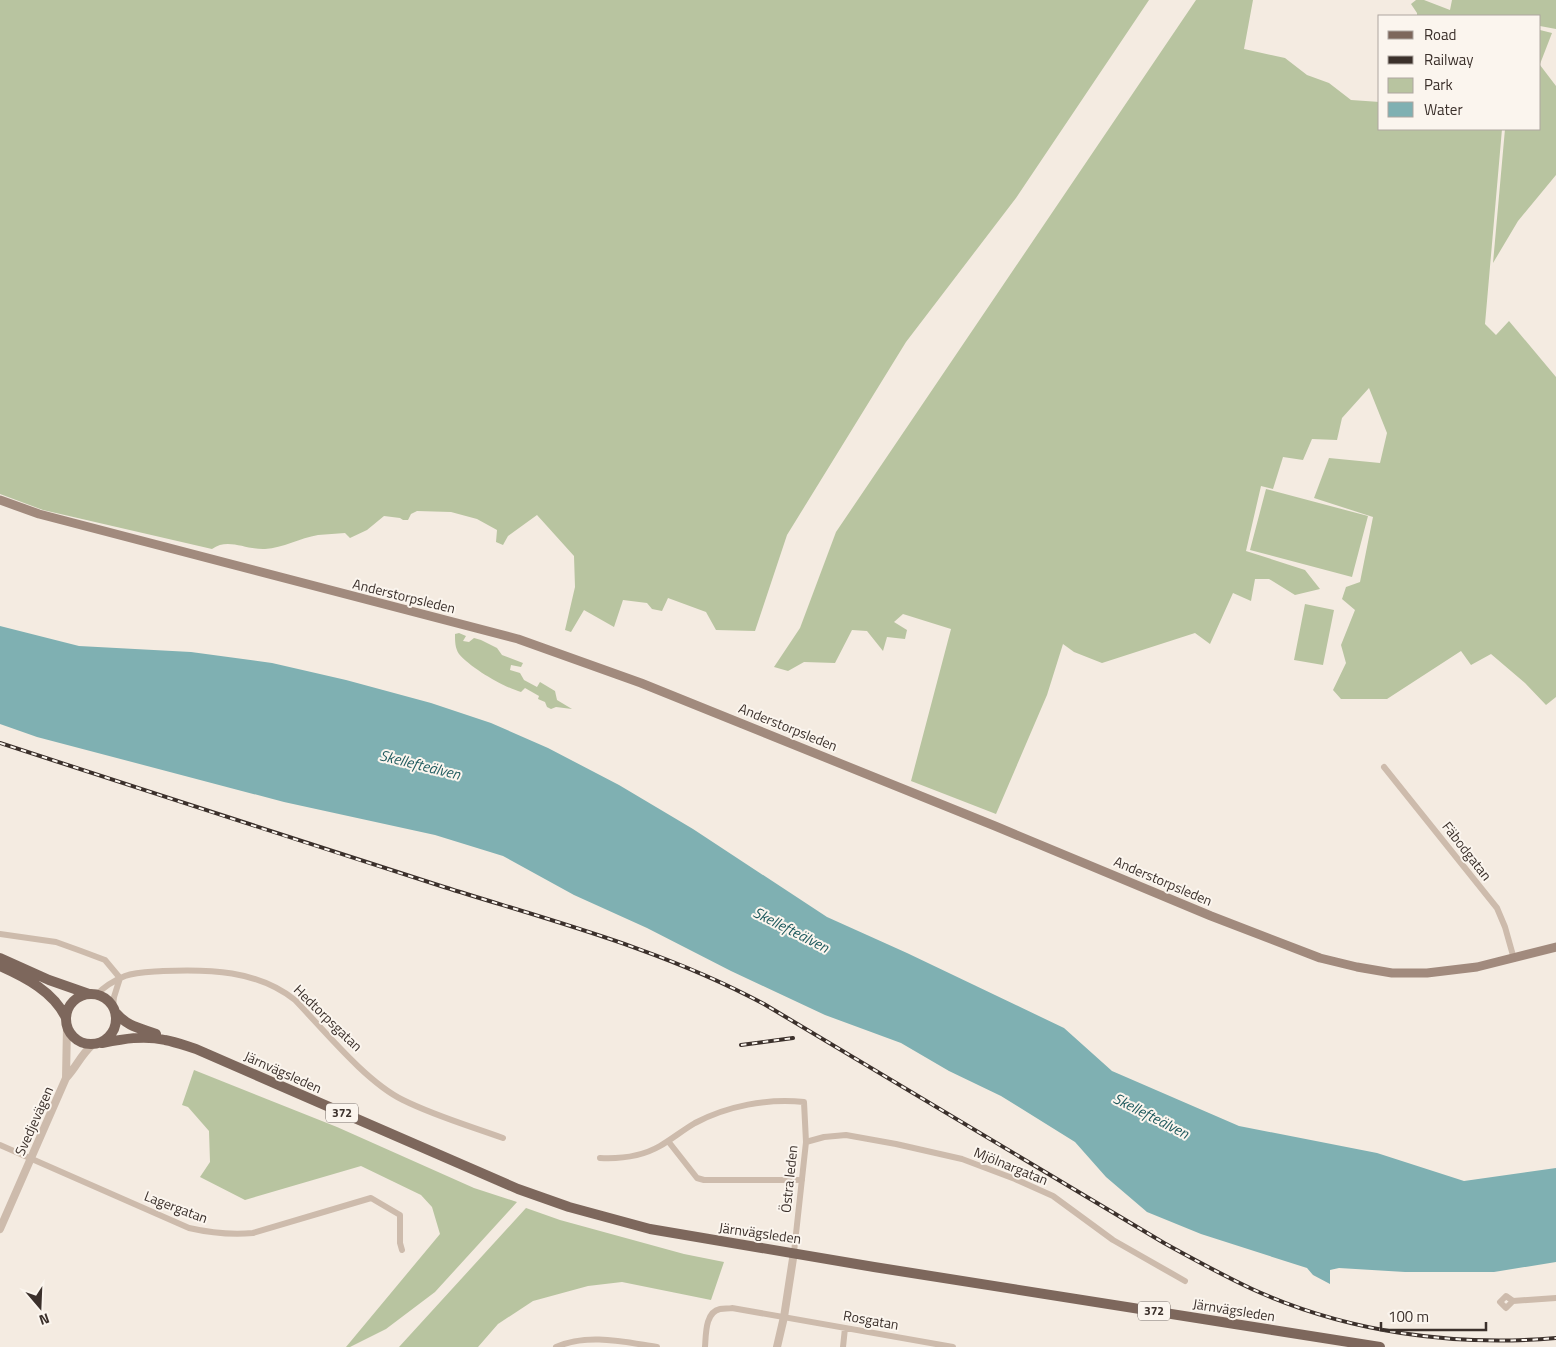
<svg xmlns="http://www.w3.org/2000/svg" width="1556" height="1347" font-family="'Titillium Web',sans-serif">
	<rect width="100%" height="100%" fill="#f4ebe1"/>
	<path fill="#b8c4a0" d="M0 0H1149L1016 198 906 342 787 535 755 631 716 630 706 612 668 598 662 611 652 609 647 603 623 600 614 627 584 610 571 632 565 630 575 587 574 556 537 515 508 536 503 545 496 542 497 530 477 519 451 512 417 511 411 514 408 520H403L400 518 384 516 367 530 350 538 345 533C336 534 327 534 318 535 300 538 283 548 265 549 246 550 228 537 212 549L43 510 0 494Z
		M1196 0H1253L1244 49 1285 58 1307 75 1329 83 1351 100 1380 102V129H1502L1485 324 1496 335 1509 321 1556 377V697L1546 705 1525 683 1491 654 1471 665 1461 651 1387 699H1341L1333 690 1346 663 1341 645 1355 610 1342 599 1346 587 1360 582 1373 517 1314 498 1329 458 1380 463 1387 433 1369 388 1342 418 1337 440 1312 439 1303 460 1283 457 1273 489 1261 486 1246 551 1305 570 1320 589 1295 595 1269 579H1255L1251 601 1233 593 1210 644 1195 633 1102 663 1074 652 1063 644 1047 695 996 814 911 781 951 629 903 614 894 622 907 630 905 639 887 637 883 651 867 631 852 630 835 663 804 662 788 671 774 667 800 628 836 532Z
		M1416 0H1424L1450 10 1452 0H1556V29L1540 26V16H1417V13L1411 4Z
		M1540 30 1552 33 1540 64Z
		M1540 65 1556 86V175L1518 221 1493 263 1505 129H1540Z
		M1266 489 1368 516 1352 577 1250 550Z
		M1305 604 1334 610 1323 665 1294 660Z
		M459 633 466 636 463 641 469 642 474 638 481 640 497 648 502 655 523 663 521 667 511 665 510 670 520 673 524 680 537 687 540 682 555 691 557 700 572 709 556 707 551 709 547 707 545 702 538 699 539 696 525 688 521 692C503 687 471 668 459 654 455 648 455 641 455 634Z
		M194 1070 337 1127 474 1188 517 1202 435 1292 386 1329 350 1347H346L440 1234 432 1207 421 1195 361 1166 245 1200 200 1177 210 1162 209 1131 188 1107 182 1105Z
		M526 1208 560 1220 684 1254 724 1262 711 1300 622 1282 588 1286 533 1301 498 1324 478 1347H399Z"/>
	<path fill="#7fb0b2" d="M0 626 79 646 191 652 272 663 346 680 431 703 491 723 548 748 619 785 693 829 827 917 907 953 1064 1028 1112 1071 1239 1126 1377 1153 1464 1181 1556 1168V1262L1494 1272H1405L1339 1268 1330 1270V1284L1313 1275 1307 1268 1201 1234 1147 1212 1106 1177 1075 1142 1001 1096 949 1071 901 1043 825 1015 731 971 647 928 574 895 503 856 435 835 284 802 37 737 0 724Z"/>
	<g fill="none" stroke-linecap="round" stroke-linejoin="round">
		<path stroke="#cdbbac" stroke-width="6" d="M1384 767 1497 908 1505 927 1514 959
			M0 934 56 942 81 951 105 960 120 978
			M96 995C104 987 115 980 125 976 136 972 151 972 163 971 209 969 257 970 295 1000 324 1030 366 1082 403 1100 435 1116 470 1126 503 1138
			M113 1007 114 997 120 978
			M668 1141 697 1178 704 1180H802
			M806 1142 824 1137 846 1135 896 1144 962 1159 1015 1179 1053 1196 1113 1240 1185 1281
			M0 1145 189 1228C211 1233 231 1235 253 1233L371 1198 400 1215V1243L402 1250
			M600 1158C621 1159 641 1157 660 1146 672 1139 683 1130 695 1123 727 1106 768 1098 804 1102L806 1142 794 1252
			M1513 1301 1506 1296 1500 1302 1506 1308 1513 1301 1556 1298
			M556 1347C588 1333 624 1342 657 1347
			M705 1347C706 1335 705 1312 720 1309 724 1308 729 1309 732 1308L953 1347
			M843 1347 845 1328"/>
		<path stroke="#cdbbac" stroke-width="8" d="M66 1078 67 1026
			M0 1229 66 1078C77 1066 80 1056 93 1044
			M777 1347 784 1317 794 1252"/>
		<path stroke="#a18a7d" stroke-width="9" d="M0 500 39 514 518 639 641 683 995 826 1211 916 1320 958 1357 967 1392 973H1427L1477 967 1556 947"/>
		<path stroke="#7d675c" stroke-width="10" d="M0 958 49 980 89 994
			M0 966C25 977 54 992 66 1018
			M66 1019a25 25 0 1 1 50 0a25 25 0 1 1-50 0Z
			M116 1013C128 1027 140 1028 156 1034
			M102 1043C123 1039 144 1035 165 1040 176 1042 186 1046 196 1049L518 1189 569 1207 650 1229 874 1267 1380 1347"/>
		<g stroke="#3b302b" stroke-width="4">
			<path id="rail" d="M0 743C148 791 296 840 444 887 552 921 664 950 764 1004L1164 1243C1193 1259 1222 1275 1252 1289 1346 1332 1454 1347 1556 1338
				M741 1045 793 1038"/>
		</g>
		<use href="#rail" stroke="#fbf5ee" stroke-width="2" stroke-dasharray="5.5" stroke-linecap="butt"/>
	</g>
	<g text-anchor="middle" stroke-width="4" stroke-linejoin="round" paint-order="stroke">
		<g fill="#fbf5ee" stroke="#756b66" stroke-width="1">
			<rect x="326" y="1103.5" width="32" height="19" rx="4"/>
			<rect x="1138" y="1301.5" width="32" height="19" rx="4"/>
		</g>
		<g font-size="12" font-weight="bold" fill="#3b302b">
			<text x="342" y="1117">372</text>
			<text x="1154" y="1315">372</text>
		</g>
		<g font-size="14" fill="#3b302b" stroke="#fbf5ee">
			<text transform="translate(404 596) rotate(14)" y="5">Anderstorpsleden</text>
			<text transform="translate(788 727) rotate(22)" y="5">Anderstorpsleden</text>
			<text transform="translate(1467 851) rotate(52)" y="5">Fäbodgatan</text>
			<text transform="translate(1163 881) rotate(23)" y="5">Anderstorpsleden</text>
			<text transform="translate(328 1018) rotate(44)" y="5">Hedtorpsgatan</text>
			<text transform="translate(283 1072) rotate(24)" y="5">Järnvägsleden</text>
			<text transform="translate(34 1121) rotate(-66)" y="5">Svedjevägen</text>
			<text transform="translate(1011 1166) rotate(22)" y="5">Mjölnargatan</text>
			<text transform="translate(789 1179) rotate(-84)" y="5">Östra leden</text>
			<text transform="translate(176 1207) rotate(21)" y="5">Lagergatan</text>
			<text transform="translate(760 1233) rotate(8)" y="5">Järnvägsleden</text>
			<text transform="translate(1234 1310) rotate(9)" y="5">Järnvägsleden</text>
			<text transform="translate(871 1320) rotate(10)" y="5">Rosgatan</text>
		</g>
		<g font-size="15" font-style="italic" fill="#1f5a5e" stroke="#fbf5ee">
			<text transform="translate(420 765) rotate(14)" y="5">Skellefteälven</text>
			<text transform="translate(791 930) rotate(27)" y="5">Skellefteälven</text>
			<text transform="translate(1151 1116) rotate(27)" y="5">Skellefteälven</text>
		</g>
	</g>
	<rect x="1378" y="15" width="162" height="115" fill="#fbf5ee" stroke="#aea6a0"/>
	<rect x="1388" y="31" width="25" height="8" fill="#7d675c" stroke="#aea6a0"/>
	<text x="1424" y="40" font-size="15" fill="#3b302b">Road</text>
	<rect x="1388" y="56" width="25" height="8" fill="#3b302b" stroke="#aea6a0"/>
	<text x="1424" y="65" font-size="15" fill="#3b302b">Railway</text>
	<rect x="1388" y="78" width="25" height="15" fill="#b8c4a0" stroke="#aea6a0"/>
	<text x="1424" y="90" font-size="15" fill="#3b302b">Park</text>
	<rect x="1388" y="102" width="25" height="15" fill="#7fb0b2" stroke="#aea6a0"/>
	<text x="1424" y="115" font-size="15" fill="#3b302b">Water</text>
	<g transform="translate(40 1307) rotate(161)" stroke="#fbf5ee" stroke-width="4" paint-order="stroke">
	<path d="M0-4L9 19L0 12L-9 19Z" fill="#3b302b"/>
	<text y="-8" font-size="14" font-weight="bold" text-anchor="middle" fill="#3b302b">N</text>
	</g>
	<path d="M1381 1322v8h105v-8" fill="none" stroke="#3b302b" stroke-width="2.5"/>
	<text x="1388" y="1322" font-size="15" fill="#3b302b" stroke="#fbf5ee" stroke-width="4" paint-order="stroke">100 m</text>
</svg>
